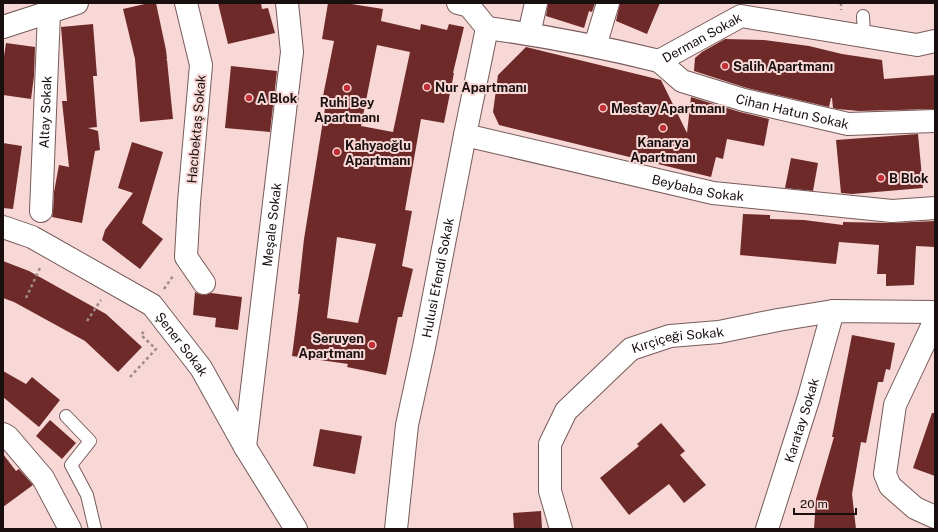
<svg xmlns="http://www.w3.org/2000/svg" width="938" height="532" font-family="'Public Sans',sans-serif">
	<rect width="100%" height="100%" fill="#f8d8d6"/>
	<path fill="#6d2a28" fill-rule="evenodd" d="M149 3H156L166 50 167 59H166L167 60 173 119 140 122 135 59 123 9Z
		M218 3H261L262 9 268 8 275 33 228 44Z
		M328 3H345L383 9 381 21 420 30 421 24 447 30 449 24 464 27 453 73H454L444 123 421 119 405 210 412 211 402 266 413 269 402 317H398L386 375 347 367 348 364 292 356 300 294H298L304 239 326 102 322 101 334 41 322 39ZM377 45 410 52 393 132 361 126ZM337 237 376 244 358 323 327 318Z
		M548 3H595L592 12 589 11 584 28 546 16Z
		M620 3H660L647 34 616 21Z
		M93 24 97 76H93L97 127 88 128 98 131 100 150 95 151 82 223 52 217 53 212 54 192 59 165 69 167 62 101H67L61 27Z
		M725 39 764 40 809 46 842 54 882 60 884 79 935 75V109L859 111 837 109 833 108 832 98H831L829 107 747 88 694 71 695 58 702 52Z
		M6 43 35 47 34 76 31 99 3 95V63Z
		M526 47 661 80 687 133 691 97 740 112 769 119 764 146 727 139 723 159 716 157 711 177 499 125 493 112 498 75Z
		M231 66 277 71 270 132 225 128Z
		M918 134 923 188 852 194 841 193 836 140Z
		M132 142 163 152 142 223 163 239 140 269 102 240 105 230 133 193 118 188Z
		M3 143 22 146 13 209 3 208Z
		M791 158 818 163 813 191 785 188Z
		M743 214 770 215V219L804 220 843 225V222L893 223 935 221V247L916 246 914 285 886 286V274H877L879 245 839 242 836 264 740 255Z
		M3 261 29 271 106 314 142 347 118 372 85 341 14 302 3 298Z
		M195 292 199 294 205 295 211 293 242 297 238 330 215 327 216 318 193 315Z
		M852 335 895 343 890 370 886 369 883 382H878L866 443 861 442 852 494 856 529H814L816 499 834 437H832Z
		M3 371 26 384 32 377 60 400 39 427 3 397Z
		M932 413H935V476L913 468Z
		M50 420 76 443 62 459 36 436Z
		M661 423 685 451 680 455 706 485 684 503 669 484 629 515 600 478 639 446 637 444Z
		M320 429 362 436 355 474 313 466Z
		M3 454 16 471 19 469 33 485 3 507Z
		M541 511 542 529H514L513 513Z"/>
	<g fill="none" stroke-linecap="round" stroke-linejoin="round">
		<g stroke="#765b59" stroke-width="14">
			<path id="lane" d="M863 16 864 36
				M66 416 90 441 71 465 87 495 95 529"/>
		</g>
		<g stroke="#765b59" stroke-width="24">
			<g id="street">
				<path d="M186 3 201 65 189 202 186 257 204 283"/>
				<path id="s1" d="M458 3 469 6 487 28C546 36 602 47 659 61L741 16 917 45 935 41"/>
				<path d="M3 27 77 3"/>
				<path d="M529 34 536 3"/>
				<path d="M595 46 608 3"/>
				<path id="s2" d="M659 61 682 81 744 100 848 124 935 121"/>
				<path id="s3" d="M465 135 713 193 892 211 935 208"/>
				<path id="s4" d="M41 211 49 13"/>
				<path id="s5" d="M3 227 32 237 152 305 201 368 245 447 296 529"/>
				<path d="M935 320 895 405 885 474 890 486 915 508 935 517"/>
				<path d="M3 434 8 437 43 478 70 529"/>
				<path id="s6" d="M245 447 292 52 287 3"/>
				<path id="s7" d="M396 529 407 425 424 347 465 135 487 28"/>
				<path id="s8" d="M561 529 550 491V444L566 411 631 349 670 336 719 332 778 320 833 311 935 312"/>
				<path id="s9" d="M767 529 809 397 833 311"/>
			</g>
		</g>
		<path stroke="#a08988" stroke-width="2.5" stroke-dasharray="3 3" stroke-linecap="butt" d="M841 3V10
			M164 289 173 276
			M26 298 41 266
			M87 321 101 300
			M130 377 156 349 141 335 145 330"/>
		<use href="#lane" stroke="#fff" stroke-width="12"/>
		<use href="#street" stroke="#fff" stroke-width="22"/>
	</g>
	<g fill="#c03036" stroke="#f8d8d6" stroke-width="1.5">
		<circle cx="725" cy="66" r="4"/>
		<circle cx="427" cy="87" r="4"/>
		<circle cx="347" cy="88" r="4"/>
		<circle cx="249" cy="98" r="4"/>
		<circle cx="603" cy="108" r="4"/>
		<circle cx="663" cy="128" r="4"/>
		<circle cx="337" cy="152" r="4"/>
		<circle cx="881" cy="178" r="4"/>
		<circle cx="372" cy="345" r="4"/>
	</g>
	<g text-anchor="middle" stroke-width="4" stroke-linejoin="round" paint-order="stroke">
		<g font-size="13" fill="#190f0f" stroke="#f8d8d6">
			<text dy="5" stroke="none"><textPath href="#s1" startOffset="264">Derman Sokak</textPath></text>
			<text dy="5" stroke="none"><textPath href="#s2" startOffset="145">Cihan Hatun Sokak</textPath></text>
			<text dy="5" stroke="none"><textPath href="#s4" startOffset="99">Altay Sokak</textPath></text>
			<text transform="translate(196 129) rotate(-85)" y="5">Hacıbektaş Sokak</text>
			<text dy="5" stroke="none"><textPath href="#s3" startOffset="239">Beybaba Sokak</textPath></text>
			<text dy="5" stroke="none"><textPath href="#s6" startOffset="224">Meşale Sokak</textPath></text>
			<text dy="5" stroke="none"><textPath href="#s7" startOffset="255">Hulusi Efendi Sokak</textPath></text>
			<text dy="5" stroke="none"><textPath href="#s8" startOffset="261">Kırçiçeği Sokak</textPath></text>
			<text dy="5" stroke="none"><textPath href="#s5" startOffset="218">Şener Sokak</textPath></text>
			<text dy="5" stroke="none"><textPath href="#s9" startOffset="114">Karatay Sokak</textPath></text>
		</g>
		<g font-size="13" font-weight="bold" fill="#190f0f" stroke="#f8d8d6" text-anchor="start">
			<text x="733" y="71">Salih Apartmanı</text>
			<text x="435" y="92">Nur Apartmanı</text>
			<text x="257" y="103">A Blok</text>
			<text x="347" y="107" text-anchor="middle">Ruhi Bey<tspan x="347" dy="15">Apartmanı</tspan></text>
			<text x="611" y="113">Mestay Apartmanı</text>
			<text x="663" y="147" text-anchor="middle">Kanarya<tspan x="663" dy="15">Apartmanı</tspan></text>
			<text x="345" y="150">Kahyaoğlu<tspan x="345" dy="15">Apartmanı</tspan></text>
			<text x="889" y="183">B Blok</text>
			<text x="364" y="343" text-anchor="end">Seruyen<tspan x="364" dy="15">Apartmanı</tspan></text>
		</g>
	</g>
	<rect width="938" height="532" fill="none" stroke="#190f0f" stroke-width="8"/>
	<path d="M794 508v6h62v-6" fill="none" stroke="#190f0f" stroke-width="2"/>
	<text x="800" y="508" font-size="12" fill="#190f0f" stroke="#f8d8d6" stroke-width="3" paint-order="stroke">20 m</text>
</svg>
